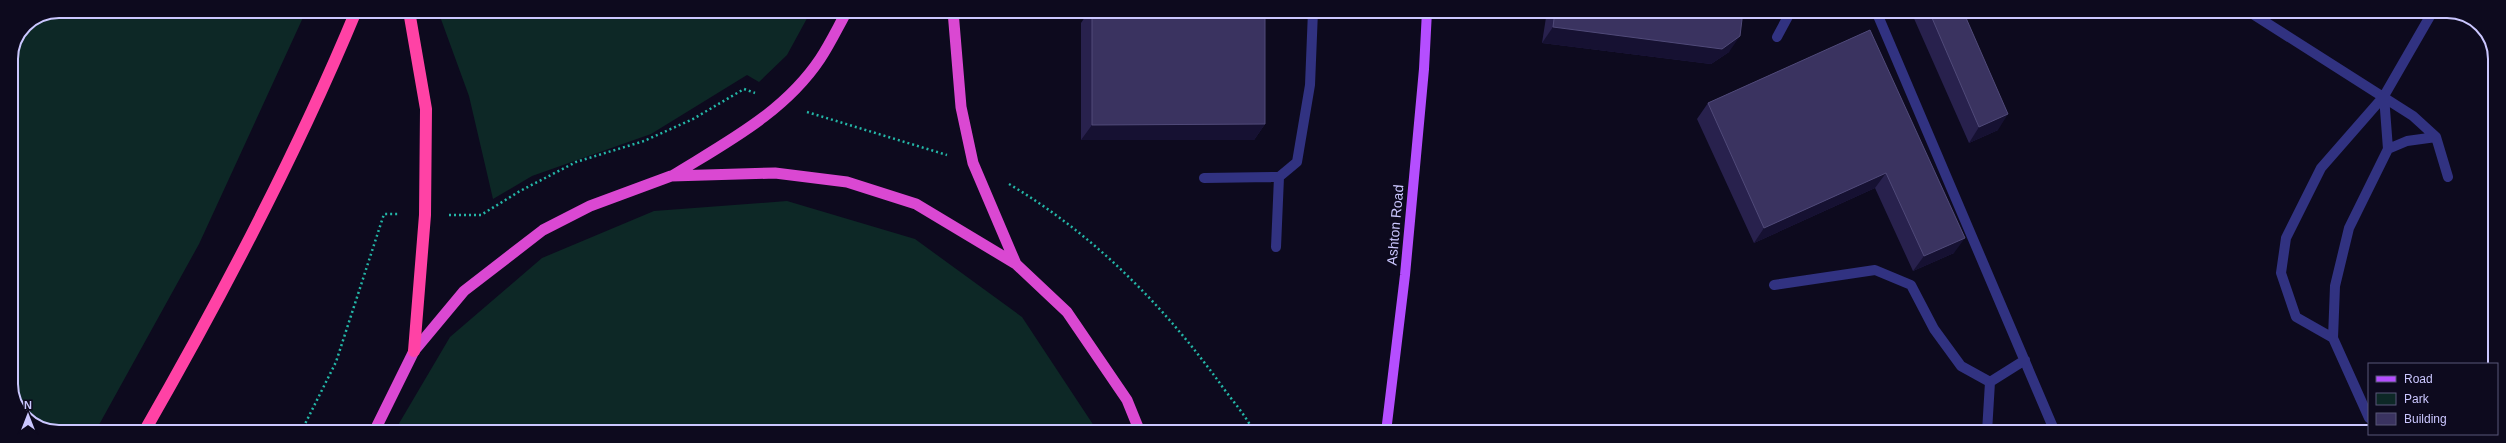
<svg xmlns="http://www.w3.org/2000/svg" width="2506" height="443" font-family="Helvetica,sans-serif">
	<rect width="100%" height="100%" fill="#0d0a1e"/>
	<path fill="#0d2826" d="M59 11H306L199 244 95 432H52L25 418 11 390V59L25 25Z
		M438 11H811L787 55 759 82 747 75 651 134 532 176 493 199 469 96Z
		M787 201 915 239 1022 317 1098 432H394L450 337 542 258 654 211Z"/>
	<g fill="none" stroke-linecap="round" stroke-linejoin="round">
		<path stroke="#24b6a7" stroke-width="2.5" stroke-dasharray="2 3" stroke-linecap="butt" d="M807 112 947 155
			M1009 184C1093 234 1162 304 1219 382 1230 398 1245 414 1254 432
			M449 215H481L520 191 576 162 644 141 693 119 744 89 755 93
			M301 432 336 362 384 214H400"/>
		<path stroke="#313281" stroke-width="10" d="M1876 11 2055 432
			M2248 11 2413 116 2436 137 2448 177
			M1777 37 1791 11
			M2384 96 2388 149
			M1204 178 1279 177 1297 162 1310 85 1313 11
			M1276 247 1279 177
			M1774 285 1875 270 1911 285 1934 329 1961 366 1990 382
			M2333 338 2335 286 2349 228 2388 149 2407 141 2436 137
			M2369 418 2333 338 2296 317 2281 273 2286 238 2321 168 2384 96 2433 11
			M1987 432 1990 382 2025 360"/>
		<path stroke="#b54eff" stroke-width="10" d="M1386 432 1405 275 1424 69 1427 11"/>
		<path stroke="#da48d2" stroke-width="11" d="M953 11 961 107 973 163 1016 264
			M672 176C725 143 784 113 820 59 830 44 838 27 847 11
			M374 432 414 351 464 291 543 230 590 206 671 176 775 173 847 182 916 204 1016 264 1067 312 1127 400 1140 432"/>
		<path stroke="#ff42a5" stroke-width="12" d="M409 11 426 109 425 215 414 351
			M144 432C222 296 296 156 356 11"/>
	</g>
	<path fill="#28214d" d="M1089 11H1265V124L1254 140H1081V23Z
		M1547 11H1743L1729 52 1711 64 1542 43Z
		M1914 11H1963L1998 130 1969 143 1912 14Z
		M1870 30 1954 253 1913 271 1875 188 1754 243 1697 119 1708 103Z"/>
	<path fill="#161132" d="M1553 27 1740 36 1729 52 1711 64 1542 43Z
		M2008 114 1998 130 1969 143 1979 127Z
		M1265 124 1254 140H1081L1092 125Z
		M1886 173 1875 188 1754 243 1764 228Z
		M1965 238 1954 253 1913 271 1924 256Z"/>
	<path fill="#3a3360" stroke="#504a79" d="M1092 11H1265V124L1092 125Z
		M1555 11H1743L1740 36 1722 49 1553 27Z
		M1929 11H1963L2008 114 1979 127Z
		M1870 30 1965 238 1924 256 1886 173 1764 228 1708 103Z"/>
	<g text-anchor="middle" stroke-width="4" stroke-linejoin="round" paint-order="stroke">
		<g font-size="14" fill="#cbc7ff" stroke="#0d0a1e">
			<text transform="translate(1395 225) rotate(-85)" y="5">Ashton Road</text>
		</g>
	</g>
	<path d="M0 0H2506V443H0ZM59 18H2447A41 41 0 0 1 2488 59V384A41 41 0 0 1 2447 425H59A41 41 0 0 1 18 384V59A41 41 0 0 1 59 18Z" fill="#0d0a1e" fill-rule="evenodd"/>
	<path fill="none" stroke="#cbc7ff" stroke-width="2" d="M59 18H2447A41 41 0 0 1 2488 59V384A41 41 0 0 1 2447 425H59A41 41 0 0 1 18 384V59A41 41 0 0 1 59 18Z"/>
	<rect x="2368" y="363" width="130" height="72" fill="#0d0a1e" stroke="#595678"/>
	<rect x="2376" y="376" width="20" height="6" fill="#b54eff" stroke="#595678"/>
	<text x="2404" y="383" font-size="12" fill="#cbc7ff">Road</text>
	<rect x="2376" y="393" width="20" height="12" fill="#0d2826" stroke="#595678"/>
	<text x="2404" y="403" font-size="12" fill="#cbc7ff">Park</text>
	<rect x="2376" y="413" width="20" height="12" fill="#3a3360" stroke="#595678"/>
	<text x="2404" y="423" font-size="12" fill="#cbc7ff">Building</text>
	<g transform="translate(28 415)" stroke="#0d0a1e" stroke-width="3" paint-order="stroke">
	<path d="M0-3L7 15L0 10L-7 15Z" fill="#cbc7ff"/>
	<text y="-6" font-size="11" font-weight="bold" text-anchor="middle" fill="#cbc7ff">N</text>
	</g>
</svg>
